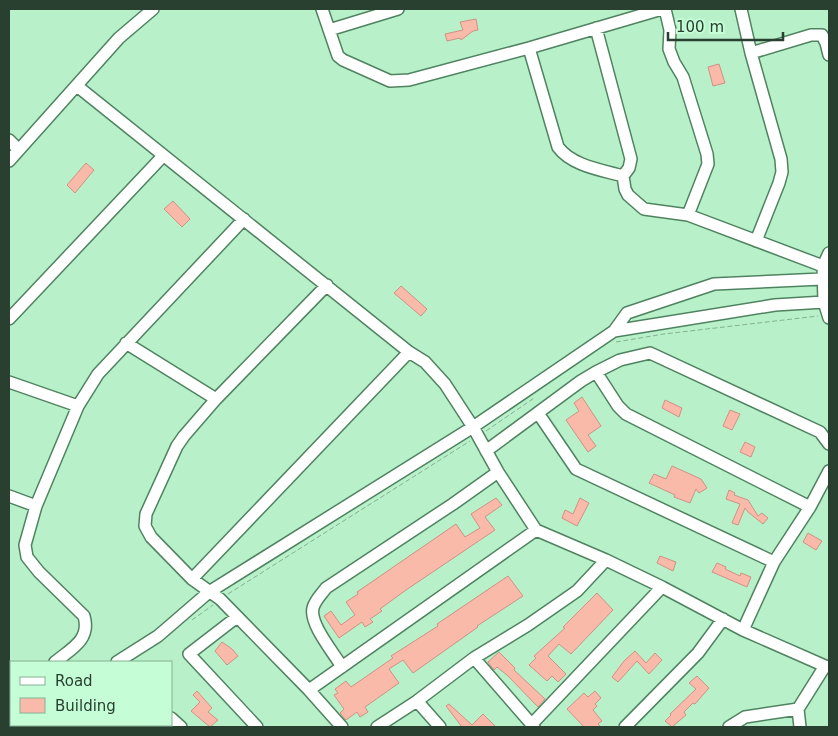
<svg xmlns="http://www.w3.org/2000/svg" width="838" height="736" font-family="'DejaVu Sans',sans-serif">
	<rect width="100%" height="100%" fill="#b8f0c9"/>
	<path fill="#fabaaa" stroke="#cf9283" d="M476 19 478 30 473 31 461 40 460 38 447 41 445 34 463 30 460 22Z
		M719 64 725 83 713 86 708 67Z
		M86 163 94 170 75 193 67 185Z
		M173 201 190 219 182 227 164 209Z
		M401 286 427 309 421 316 394 293Z
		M582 397 601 426 588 435 596 446 588 452 566 420 579 411 574 403Z
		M665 400 682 408 679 417 662 408Z
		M730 410 740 414 732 430 723 426Z
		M745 442 755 447 751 457 740 452Z
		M672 466 701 479 707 488 699 493 696 489 690 503 674 497 675 495 649 483 654 474 666 479Z
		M729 490 735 493 734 495 748 500 758 516 762 513 768 518 763 524 748 512 745 508 738 525 732 523 740 504 726 499Z
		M496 498 502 505 485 517 495 530 406 590 380 609 382 611 370 619 373 622 365 627 362 622 339 638 324 616 331 611 341 625 355 615 346 602 358 594 357 592 456 524 465 537 480 528 471 514Z
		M580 498 589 503 577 526 562 518 565 510 573 514Z
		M808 533 822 541 816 550 803 542Z
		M660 556 676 562 673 571 657 563Z
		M717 563 726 567 725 569 740 576 741 573 751 577 747 587 712 572Z
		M508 576 523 596 477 626 478 627 413 673 403 660 389 669 399 683 365 707 368 712 360 717 357 712 346 720 345 719 340 713 344 709 334 695 338 693 335 689 346 681 351 687 393 658 391 656 438 626 437 624Z
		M597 593 613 610 571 654 559 644 548 656 566 674 558 682 552 676 547 681 529 665 536 658 534 656 565 628 563 627Z
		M222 642 232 649 238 656 227 665 215 651Z
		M635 651 646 663 655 653 662 660 649 674 637 661 618 682 612 677 624 661Z
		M499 652 515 668 514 670 545 699 538 707 508 676 497 667 494 670 488 662Z
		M697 676 709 688 695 704 693 703 684 712 686 715 672 727 665 721 671 715 670 714 696 689 689 683Z
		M197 691 212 708 208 712 218 720 210 727 191 711 200 702 193 695Z
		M595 691 601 698 595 704 597 706 593 710 602 721 598 724 601 727H584L567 709 584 693 588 697Z
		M449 704 472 725 483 714 496 727H462L446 706Z"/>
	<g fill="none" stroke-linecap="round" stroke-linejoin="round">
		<g stroke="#4f8360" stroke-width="14">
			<path id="minor" d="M322 9 338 56 343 60 390 81 409 80 529 48 662 9
				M741 9 751 53 781 159 782 172 779 183 756 241
				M329 30 398 9
				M529 48 558 147C572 166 602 170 623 176L629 168 631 159 596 28
				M751 53 811 35H822L826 43 829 55
				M77 86 409 352 425 362 445 384 473 427 498 472 536 530 606 560 662 587 743 630 825 666
				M9 140 19 150
				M9 161 119 38 153 9
				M623 176 625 189 628 195 644 209 688 215 708 164 707 154 683 77 674 62 669 49 670 30 665 9
				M688 215 823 266 824 302 829 318
				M823 266 829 253
				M327 285 216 399 184 436 177 446 146 514 145 526 151 537 192 579 220 599 309 690 342 727
				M9 319 163 156
				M614 331 627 313 714 284 822 279
				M126 343 216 399
				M9 382 78 406
				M538 413 576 469 774 562
				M486 451 581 381 596 372
				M9 496 36 506
				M810 507 626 414 618 406 596 372 620 360 650 353 820 432 829 444
				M192 579 409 352
				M237 617 189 654 257 727
				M743 630 774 562 810 507 829 471
				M474 658 534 727
				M55 662C71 649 91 640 84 616L39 572 27 557 25 545 36 506 78 406 98 374 244 219
				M117 662 158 636 209 592 473 427 614 331 775 305 824 302 829 299
				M342 667C334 653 309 624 313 608 315 600 321 595 326 588L453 504 498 472
				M9 681 11 683
				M309 690 536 530
				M417 701 440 727
				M798 709 800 727
				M171 718 181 727
				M531 725 662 587
				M29 727 32 725
				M79 727 82 725
				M377 727 417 701 474 658 528 625 577 591 606 560
				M625 727 698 653 723 619
				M729 727 745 717 798 709 825 666 829 667"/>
		</g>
		<path stroke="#85b192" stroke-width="1" stroke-dasharray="5 2.5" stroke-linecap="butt" d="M616 342 664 334 818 316
			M486 431 534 398
			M228 594 470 441
			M192 620 213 605
			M44 727 47 725"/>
		<use href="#minor" stroke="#fff" stroke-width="11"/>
	</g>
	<rect width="838" height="736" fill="none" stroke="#293f30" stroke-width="20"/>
	<rect x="10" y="661" width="162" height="65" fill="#c5fdd6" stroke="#87b194"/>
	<rect x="20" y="677" width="25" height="8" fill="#ffffff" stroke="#87b194"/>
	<text x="55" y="686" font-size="15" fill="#293f30">Road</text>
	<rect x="20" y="698" width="25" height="15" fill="#fabaaa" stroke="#87b194"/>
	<text x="55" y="711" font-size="15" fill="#293f30">Building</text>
	<path d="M668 32v8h115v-8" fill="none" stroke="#293f30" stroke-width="2.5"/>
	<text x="676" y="32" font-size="15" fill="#293f30" stroke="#c5fdd6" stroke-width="4" paint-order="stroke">100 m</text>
</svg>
